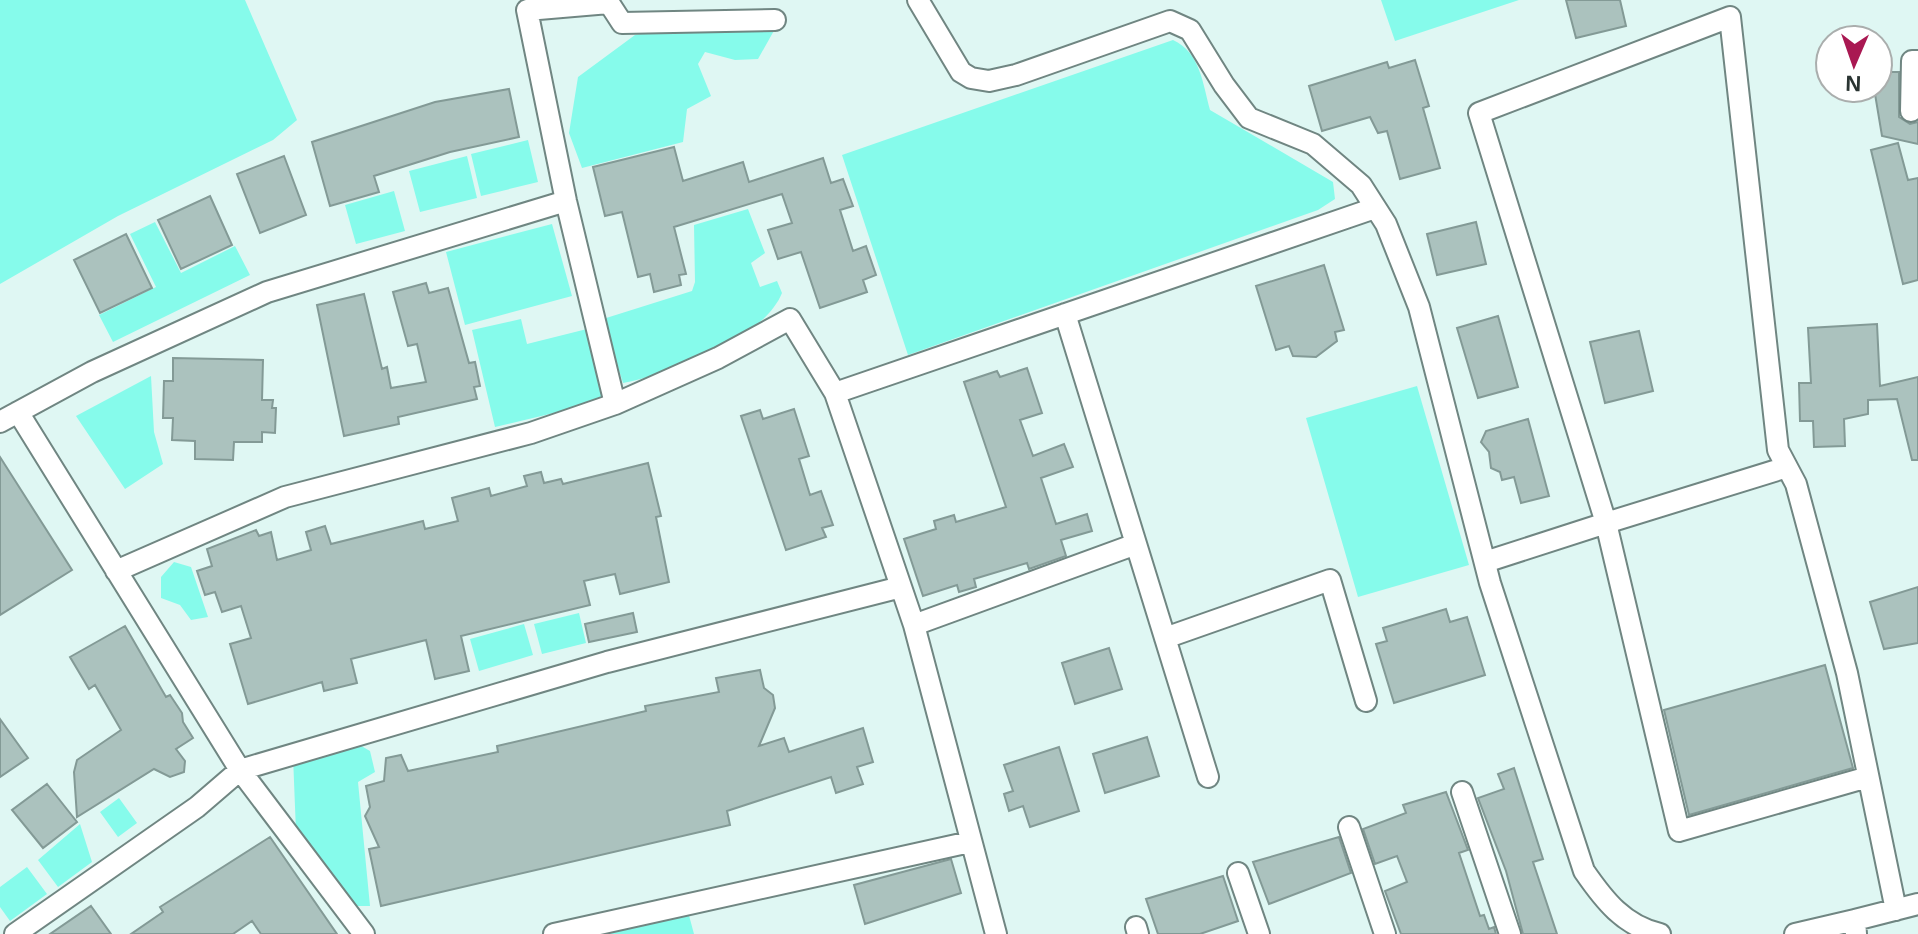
<svg xmlns="http://www.w3.org/2000/svg" width="1918" height="934" font-family="Helvetica,sans-serif">
	<rect width="100%" height="100%" fill="#dff7f3"/>
	<path fill="#86fbeb" d="M0 0H245L297 120 273 140 118 216 0 284Z
		M1381 0H1519L1395 41Z
		M685 24 730 32 776 27 758 59 735 60 705 52 698 64 711 96 687 109 683 142 582 168 569 133 578 77 635 35Z
		M1173 40C1200 52 1203 84 1210 110L1333 182 1335 199 1318 210 908 355 842 155Z
		M528 140 538 182 481 196 471 154Z
		M467 156 477 198 420 212 409 171Z
		M394 191 405 231 356 244 345 205Z
		M748 209 765 253 751 263 760 287 777 281 782 293C763 340 670 374 623 383L603 319 692 291 695 282 694 225Z
		M155 222 181 273 235 246 250 275 113 342 99 315 156 287 130 234Z
		M552 224 572 296 465 325 446 252Z
		M521 319 527 344 591 328 608 400 495 427 472 330Z
		M151 376 154 432 163 464 125 489 76 416Z
		M1417 386 1469 565 1358 597 1306 418Z
		M174 562 191 567 208 617 191 620 180 605 161 598V577Z
		M579 613 586 643 542 654 534 624Z
		M524 624 533 655 479 671 470 639Z
		M351 740 370 751 375 772 358 782 370 906H351L296 832 293 756Z
		M119 798 137 823 118 837 100 812Z
		M80 824 92 862 58 887 38 860Z
		M27 867 47 894 10 921 0 907V887Z
		M687 908 694 934H586Z"/>
	<path fill="#abc2be" stroke="#839a96" stroke-width="2" d="M1566 0H1620L1626 26 1576 38Z
		M1415 60 1429 106 1423 108 1440 168 1400 179 1387 131 1378 133 1370 117 1322 131 1309 86 1387 62 1389 68Z
		M1878 72H1899V117L1910 124 1918 122V144L1882 136 1874 88H1878Z
		M509 89 519 137 450 152 374 176 379 192 330 206 312 142 435 102Z
		M1898 143 1908 180 1918 178V280L1903 284 1871 150Z
		M674 147 683 181 743 162 749 182 823 158 831 183 843 179 853 206 840 210 853 251 866 246 876 275 863 280 867 292 820 308 801 252 778 259 768 230 792 223 782 194 674 227 686 274 679 275 681 285 654 292 650 274 638 277 622 212 605 216 593 167Z
		M284 156 306 215 260 233 237 174Z
		M210 196 232 245 181 269 158 220Z
		M1476 222 1486 264 1437 275 1427 234Z
		M126 234 152 288 100 313 74 260Z
		M1324 265 1344 330 1335 332 1337 341 1316 357 1293 356 1289 346 1276 350 1256 286Z
		M426 283 429 293 448 288 469 363 475 362 480 386 474 387 477 399 398 417 399 424 344 436 317 305 364 294 382 369 387 367 391 388 426 382 417 344 408 346 393 292Z
		M1498 316 1518 387 1478 398 1457 328Z
		M1877 324 1880 386 1918 377V460H1912L1897 399 1868 400V414L1844 419 1845 446 1814 447 1813 421H1800L1799 383H1811L1808 328Z
		M1639 331 1653 391 1605 403 1590 342Z
		M173 358 263 360 262 400H273L272 408H276L275 433 262 432V442H234L233 460 195 459V441L172 440 173 418H163L164 381H173Z
		M1027 368 1042 413 1020 420 1033 456 1064 444 1073 467 1041 478 1056 524 1087 514 1092 531 1061 540 1066 556 1029 569 1027 563 974 579 976 587 959 592 957 585 923 596 904 539 936 529 934 521 954 515 956 522 1006 507 964 382 997 371 1000 377Z
		M794 409 809 456 799 459 810 495 821 491 833 525 822 528 826 537 786 550 741 416 760 410 763 419Z
		M1528 419 1549 496 1521 503 1514 477 1502 480 1500 472 1491 468 1489 452 1481 442 1486 431Z
		M0 457 72 570 0 615Z
		M648 463 661 516 656 517 669 582 620 594 615 574 584 581 590 605 461 636 469 671 435 679 426 640 351 659 357 683 324 691 322 682 248 704 230 644 251 638 241 606 222 612 215 592 205 595 197 571 212 566 207 549 256 530 259 536 271 532 277 560 311 550 306 532 325 526 331 544 423 521 425 529 458 521 452 498 489 488 491 496 527 486 524 476 541 472 544 483 561 479 563 484Z
		M1918 587V643L1884 649 1870 602Z
		M1446 609 1450 622 1467 617 1485 675 1394 703 1376 644 1387 641 1383 628Z
		M633 613 637 632 589 642 585 624Z
		M125 626 166 697 170 695 182 713 183 722 193 738 176 749 185 761 184 772 170 777 154 769 77 817 74 772 77 760 121 730 95 685 89 689 70 657Z
		M1109 648 1122 689 1075 704 1062 663Z
		M1825 665 1853 768 1689 815 1664 710Z
		M760 670 764 688 773 695 775 708 759 746 784 738 789 752 863 728 873 762 857 767 863 784 836 793 831 777 727 811 730 825 381 906 369 849 379 847 365 816 370 807 366 786 384 781 386 758 401 755 408 771 498 752 497 746 646 711 645 706 719 692 716 678Z
		M0 719 28 758 0 777Z
		M1147 737 1159 776 1105 793 1093 754Z
		M1059 747 1079 811 1030 827 1023 806 1009 811 1004 794 1013 791 1004 765Z
		M1514 768 1543 859 1533 862 1557 934H1523L1506 871 1478 798 1504 789 1498 774Z
		M47 784 77 822 43 848 12 810Z
		M1446 792 1468 850 1459 853 1480 916 1484 915 1489 929 1494 927 1496 934H1401L1385 891 1407 882 1397 856 1375 864 1363 829 1406 813 1403 805Z
		M270 837 337 934H261L252 921 233 934H131L163 912 160 907Z
		M1339 837 1351 873 1269 904 1253 862Z
		M951 859 961 893 865 924 854 885Z
		M1223 876 1238 921 1200 934H1158L1146 899Z
		M91 906 111 934H50Z"/>
	<g fill="none" stroke-linecap="round" stroke-linejoin="round">
		<g stroke="#708682" stroke-width="24">
			<path id="street" d="M918 0 961 72 971 78 989 81 1016 75 1170 21 1190 30 1224 85 1249 118 1313 144 1361 185 1386 224 1419 307 1490 583 1584 871C1604 900 1624 926 1660 934
				M1911 111 1912 61H1918
				M1065 314 1208 777
				M615 404 718 358 790 319 835 393
				M18 412 240 770 607 662 901 587
				M0 422 92 372 267 292 566 201
				M1787 467 1606 523 1479 113 1730 17 1778 450 1796 484 1847 673 1896 910
				M1485 562 1606 523 1679 831 1868 777
				M116 571 285 497 531 433 615 404 566 201 527 10 609 3 622 23 775 20
				M914 625 1136 544
				M1165 638 1330 580 1366 701
				M1462 792 1510 934
				M1349 827 1385 934
				M1238 873 1259 934
				M1855 920 1918 904
				M1136 927 1138 934
				M15 934 197 807 240 770 364 934
				M554 934 970 842
				M996 934 914 625 835 393 1375 208
				M1795 934 1855 920 1856 934"/>
		</g>
		<use href="#street" stroke="#fff" stroke-width="20"/>
	</g>
	<g transform="translate(1854 64) rotate(182)"><circle r="38" fill="#ffffff" stroke="#aaaead" stroke-width="2"/>
	<path d="M0-6L14 30L0 20L-14 30Z" fill="#a91852"/>
	<text y="-12" font-size="22" font-weight="bold" text-anchor="middle" fill="#2a3432">N</text>
	</g>
</svg>
